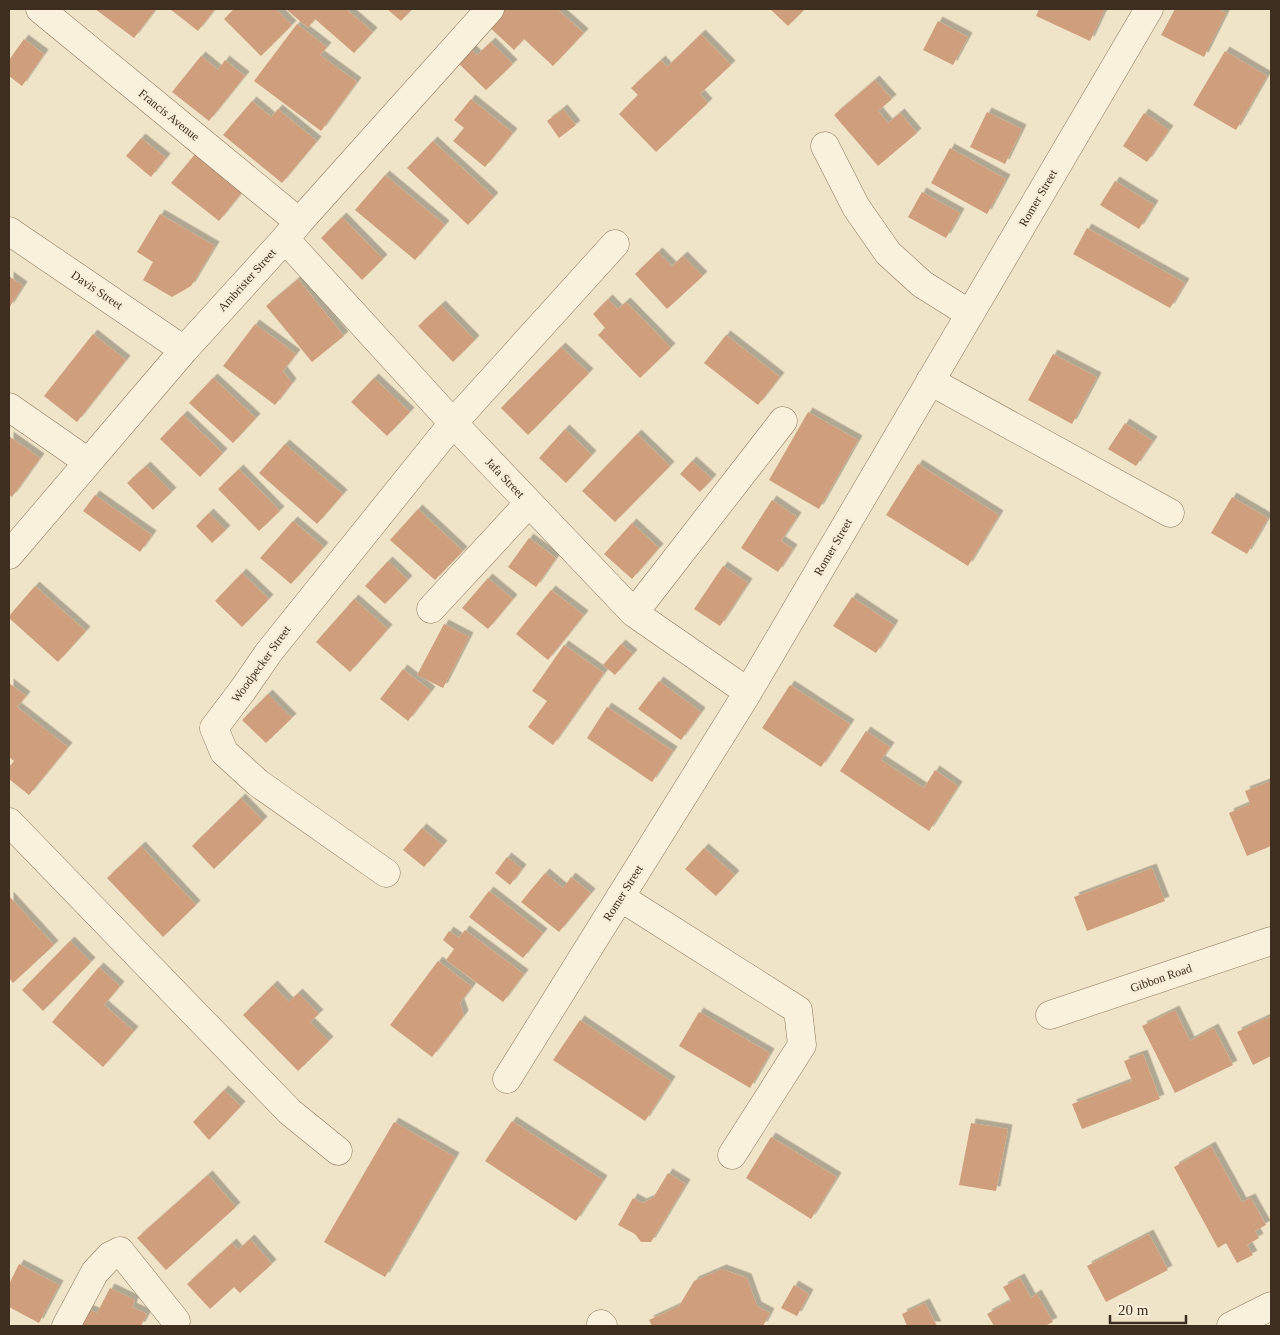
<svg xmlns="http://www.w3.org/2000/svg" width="1280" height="1335" font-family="Georgia,serif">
	<defs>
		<filter id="shadow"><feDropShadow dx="4.5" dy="-4.5" stdDeviation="0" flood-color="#0004"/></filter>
	</defs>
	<rect width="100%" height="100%" fill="#f0e4c8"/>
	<path fill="#cf9f7d" filter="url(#shadow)" d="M95 9H156L134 38Z
		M170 9H215L198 31Z
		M234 9H276L292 25 261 56 224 19Z
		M286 9H346L373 32 354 53 315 19 308 28Z
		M387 9H412L401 21Z
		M505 9H557L584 33 553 66 524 39 514 50 488 26Z
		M770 9H805L788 26Z
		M1039 9H1105L1090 41 1036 16Z
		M1175 9H1217L1226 13 1204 57 1161 35Z
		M938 21 968 37 953 65 923 50Z
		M297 24 327 47 320 55 357 82 321 131 254 81Z
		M701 34 731 65 700 94 708 103 656 152 619 114 638 95 631 88 661 60 667 67Z
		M24 39 44 54 22 86 9 76V60Z
		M491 42 513 64 486 90 457 62 471 49 477 55Z
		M1225 51 1267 76 1236 130 1193 105Z
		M201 56 218 70 225 60 245 76 209 121 172 92Z
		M875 80 892 99 878 111 888 123 900 113 917 133 878 166 834 115Z
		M471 99 513 133 485 167 453 141 464 128 454 120Z
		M252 101 271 117 278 109 317 141 282 183 223 135Z
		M563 109 576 125 559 138 547 121Z
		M987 112 1022 129 1005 164 970 147Z
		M1144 113 1169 130 1147 162 1123 146Z
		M141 138 166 158 151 177 126 156Z
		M433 141 494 197 468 225 407 168Z
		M950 148 1006 179 987 214 931 183Z
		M196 153 243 191 219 221 171 183Z
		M385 175 445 225 415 260 355 210Z
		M1115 181 1154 205 1139 229 1100 205Z
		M922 192 960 213 946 238 908 217Z
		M160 214 215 246 191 286 172 297 143 280 153 262 137 252Z
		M342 217 383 259 362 280 321 238Z
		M1087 228 1185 283 1170 308 1073 254Z
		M658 252 672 266 683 256 703 276 667 309 635 274Z
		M9 276 23 286 9 308Z
		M298 279 344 336 312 362 266 306Z
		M608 299 618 309 626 302 671 348 640 378 598 335 605 328 593 314Z
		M441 305 475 340 453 362 418 326Z
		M255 324 296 354 283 371 292 383 275 405 223 366Z
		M93 334 126 360 77 422 44 396Z
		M726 335 780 377 758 405 704 363Z
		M561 347 589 373 528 435 501 408Z
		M1053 354 1097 377 1072 424 1028 400Z
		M213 378 256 418 233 443 189 403Z
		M374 378 410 412 387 436 351 402Z
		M808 412 858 440 819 509 769 480Z
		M183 415 223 453 200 477 160 439Z
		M1125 423 1153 441 1136 466 1108 449Z
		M565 429 592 455 566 483 539 458Z
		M637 434 670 466 615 522 582 491Z
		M9 436 40 458 12 497 9 495Z
		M285 444 343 494 317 524 259 473Z
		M692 461 712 479 700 492 680 474Z
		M918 464 999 515 968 566 886 515Z
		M146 466 172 492 153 510 127 483Z
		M239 469 280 511 259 531 218 489Z
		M95 495 152 535 140 552 83 511Z
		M1232 497 1268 518 1247 554 1211 533Z
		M772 500 797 517 781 541 793 549 778 572 741 548Z
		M418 509 463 551 435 580 390 540Z
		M209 513 226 530 212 543 196 526Z
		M293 521 324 547 291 584 260 558Z
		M632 523 659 548 632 579 604 554Z
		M529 538 556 558 536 587 508 567Z
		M388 561 408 580 385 604 365 586Z
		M723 566 748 583 720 626 694 609Z
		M242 573 269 599 242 627 215 601Z
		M488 578 513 599 488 629 462 608Z
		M35 586 86 631 58 662 9 618V616Z
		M551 590 584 615 548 660 516 634Z
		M852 597 894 625 876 653 833 626Z
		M354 599 388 629 350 672 316 642Z
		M444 624 469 637 443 688 417 675Z
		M621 644 633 654 615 675 603 665Z
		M564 645 604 673 553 745 528 727 547 701 532 691Z
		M403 669 431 691 408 721 380 699Z
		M659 681 701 712 681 740 638 709Z
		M9 683 26 696 17 707 68 747 29 795 9 779V767L14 761 9 757Z
		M790 685 850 724 821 767 762 728Z
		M268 694 292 718 266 743 242 720Z
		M607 707 673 751 652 782 587 738Z
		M866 731 890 747 881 760 924 788 935 770 958 786 929 831 840 771Z
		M1271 781V846L1247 856 1229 813 1250 804 1245 791Z
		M241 798 263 821 214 869 192 846Z
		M422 828 443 845 424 867 403 850Z
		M141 846 196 905 163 937 107 878Z
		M704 848 735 875 716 896 685 869Z
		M507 857 522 869 510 885 495 873Z
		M1152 868 1165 901 1087 931 1074 897Z
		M545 873 563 888 571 877 591 893 559 932 521 902Z
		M489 891 543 933 523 958 469 917Z
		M9 896 54 945 13 983 9 978Z
		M465 930 524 974 503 1002 446 960 454 949 443 940 449 931 459 938Z
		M70 941 91 962 43 1011 22 990Z
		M438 961 472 987 460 1003 464 1015 432 1057 390 1025Z
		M99 967 120 986 104 1005 134 1031 103 1067 52 1022Z
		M273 985 289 1002 298 993 319 1014 310 1022 329 1041 298 1071 243 1015Z
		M1175 1010 1190 1041 1214 1028 1233 1065 1175 1093 1142 1026Z
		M699 1012 770 1053 750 1088 679 1046Z
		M1271 1016V1056L1253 1065 1237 1032Z
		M580 1020 671 1081 645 1121 553 1060Z
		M1143 1054 1160 1099 1082 1129 1072 1104 1132 1081 1124 1061Z
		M224 1090 241 1106 209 1140 193 1122Z
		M512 1121 603 1180 576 1221 485 1161Z
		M394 1122 455 1157 385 1277 324 1242Z
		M971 1123 1008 1129 996 1191 959 1185Z
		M771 1137 837 1177 811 1219 746 1178Z
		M1211 1146 1242 1202 1251 1198 1266 1225 1255 1231 1259 1238 1247 1245 1253 1255 1237 1263 1226 1243 1218 1248 1174 1167Z
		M668 1173 686 1184 651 1242H641L635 1234 618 1225 633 1198 642 1203 653 1198Z
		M208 1175 236 1207 166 1270 137 1238Z
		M1149 1234 1168 1270 1106 1302 1087 1266Z
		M250 1239 272 1264 240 1293 234 1287 210 1309 187 1284 232 1243 238 1250Z
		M19 1264 59 1285 39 1323 9 1307V1284Z
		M722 1269 747 1278 757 1306 770 1313 763 1326H652L649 1320 679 1306 694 1281Z
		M1020 1278 1031 1298 1037 1294 1053 1322 1045 1326H994L987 1314 1011 1301 1003 1287Z
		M794 1285 809 1294 797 1316 781 1308Z
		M110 1288 135 1300 132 1307 147 1314 141 1326H74L83 1307 97 1313Z
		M925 1303 937 1326H907L902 1314Z"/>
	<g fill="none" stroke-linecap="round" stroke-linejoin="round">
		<g stroke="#8d765c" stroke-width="29">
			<path id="minor" d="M40 9 299 222
				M825 146 856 207 888 253 922 284 970 314
				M9 231 184 350
				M285 239 453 423 634 613 748 692
				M930 381 1170 513
				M9 407 88 462
				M9 555 184 350 285 239 299 222 490 9
				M431 609 529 503
				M634 613 783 421
				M9 822 290 1112 338 1151
				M386 873 258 783 224 752 214 728 242 691 269 652 453 423 615 244
				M620 897 798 1010 802 1045 732 1155
				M1050 1015 1271 941
				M507 1079 748 692 1149 9
				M601 1324 603 1326
				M66 1326 95 1272 110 1256 120 1251 176 1321
				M1231 1326 1271 1306"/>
		</g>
		<use href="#minor" stroke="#faf1dc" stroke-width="28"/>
	</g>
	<g text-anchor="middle" stroke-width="4.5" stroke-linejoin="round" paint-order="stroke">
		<g font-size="12" fill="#3d2e20" stroke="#f7eed8">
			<text transform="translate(169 115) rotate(39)" y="4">Francis Avenue</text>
			<text transform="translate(1038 198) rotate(-60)" y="4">Romer Street</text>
			<text transform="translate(247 280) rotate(-48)" y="4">Ambrister Street</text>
			<text transform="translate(97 290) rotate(34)" y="4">Davis Street</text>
			<text transform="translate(505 478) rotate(46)" y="4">Jafa Street</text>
			<text transform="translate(833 547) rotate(-60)" y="4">Romer Street</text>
			<text transform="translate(261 664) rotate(-54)" y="4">Woodpecker Street</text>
			<text transform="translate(623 893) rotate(-58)" y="4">Romer Street</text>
			<text transform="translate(1161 978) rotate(-19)" y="4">Gibbon Road</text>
		</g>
	</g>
	<rect width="1280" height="1335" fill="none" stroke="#3d2e20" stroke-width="20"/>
	<path d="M1110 1315v8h76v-8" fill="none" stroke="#3d2e20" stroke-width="2.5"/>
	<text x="1118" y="1315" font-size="15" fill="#3d2e20" stroke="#f7eed8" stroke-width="4" paint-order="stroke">20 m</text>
</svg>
